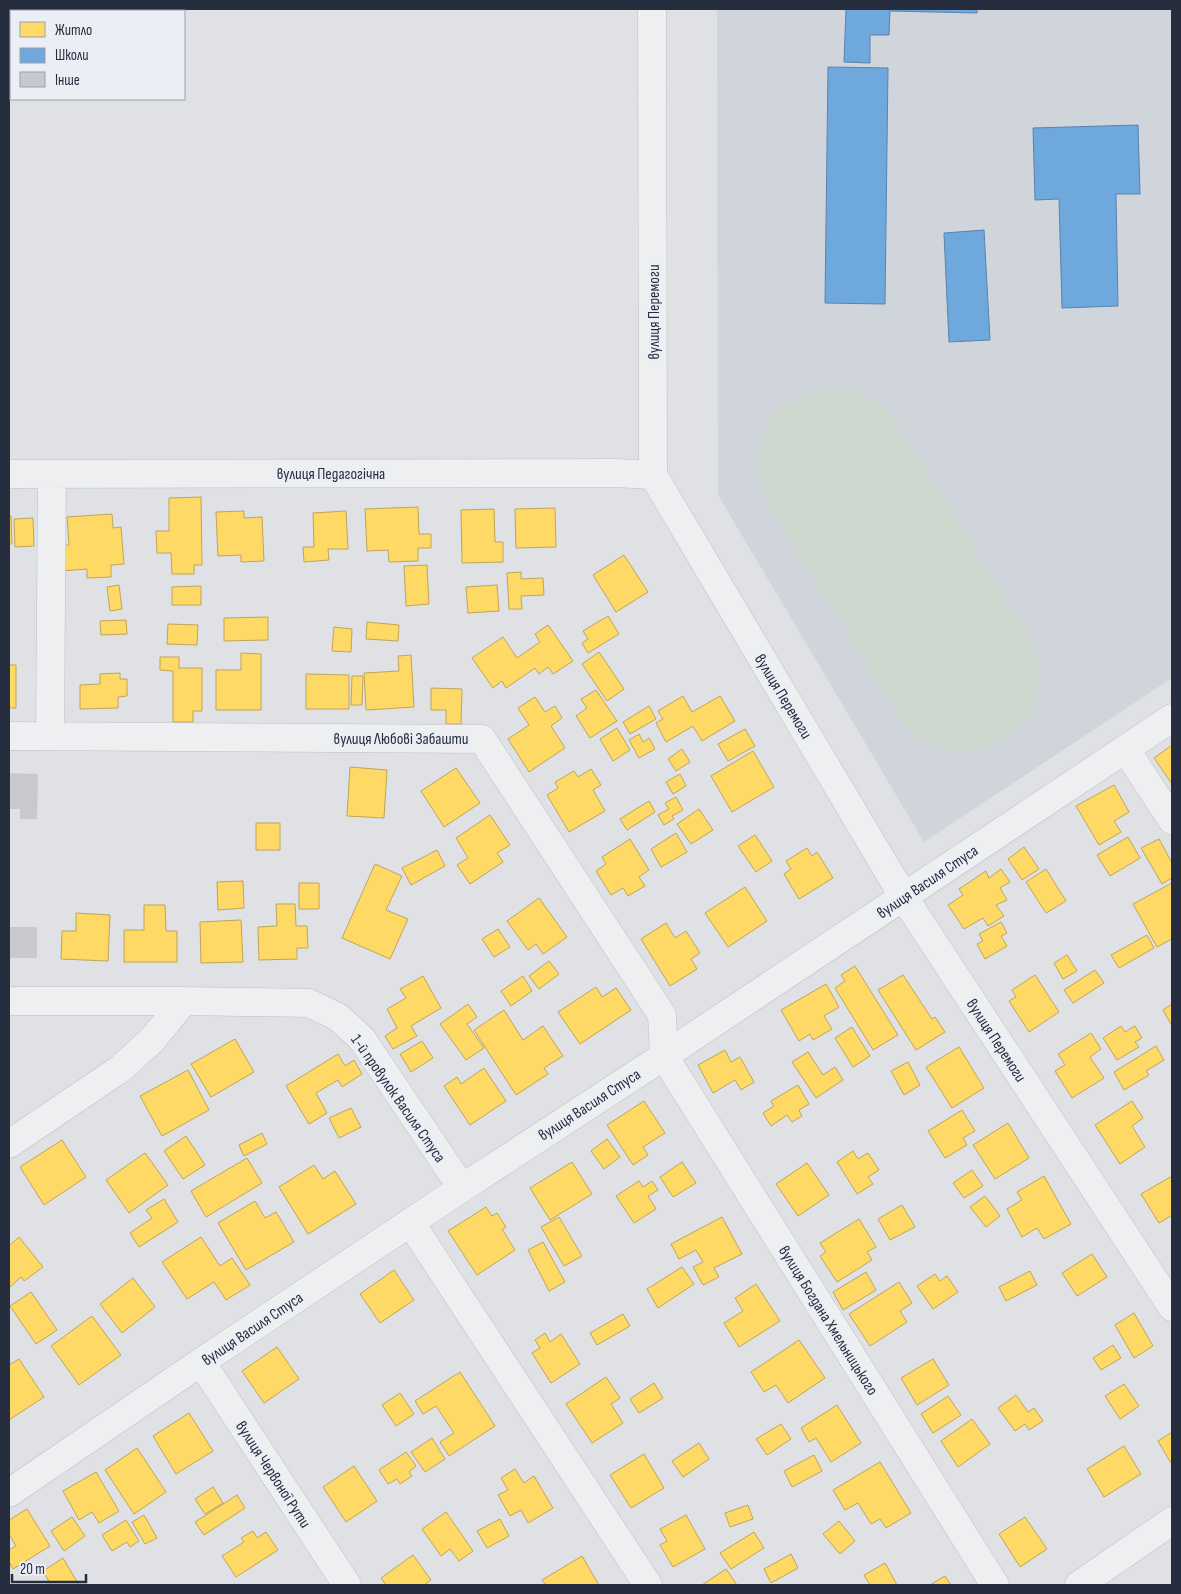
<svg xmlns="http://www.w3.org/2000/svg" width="1181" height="1594" font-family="'Sofia Sans Condensed',sans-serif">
	<rect width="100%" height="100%" fill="#dfe1e4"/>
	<path fill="#d0d4db" d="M717 9H1172V678L924 842 718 495Z"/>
	<path fill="#ced8cf" d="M826 388C859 389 878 398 898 425L1029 637C1036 653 1041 668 1039 685 1033 740 967 769 922 739 912 733 905 724 898 715L767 503C742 447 767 401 826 388Z"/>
	<path fill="#ffd966" stroke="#bea55a" d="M201 497 202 565H194V574H172L171 553H157L156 531H169V498Z
		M418 507 419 534H431V548H418V561L389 562 388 550 367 551 365 509Z
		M555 508 556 547 516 548 515 509Z
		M494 509 495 542H503V562L462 563 461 510Z
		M244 511V518L262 517 264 561 241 562V555L218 556 216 512Z
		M346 511 348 549H328L329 560 304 562 303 547H314L313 513Z
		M112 514 113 528 121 527 124 564 111 565V577L87 578V569L61 571 60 546 69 545 67 517Z
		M9 516H11L12 544H9Z
		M33 518 34 546 15 547 14 519Z
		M624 555 648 592 616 612 593 575Z
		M427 565 429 604 406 606 404 566Z
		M521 572V579L543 578 544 595 521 596 522 609H509L507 573Z
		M119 585 122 609 110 611 107 587Z
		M497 585 499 611 468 613 466 587Z
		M201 586V605H172V587Z
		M608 616 619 634 588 653 582 643 588 639 583 631Z
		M268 617V640L224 641V618Z
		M126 620 127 634 101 635 100 621Z
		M367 622 399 625 398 641 366 639Z
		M168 624 198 625 197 645 167 644Z
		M548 625 573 661 553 674 548 667 539 674 535 668 506 688 502 681 493 688 472 658 503 637 517 658 540 642 535 634Z
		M334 627 352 629 351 652 332 651Z
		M599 652 624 689 607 701 582 664Z
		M241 653 261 654V710H216V670H241Z
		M411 655 414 707 366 710 364 673 399 671 398 656Z
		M160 657H179V668H202V711H193V722H173V671L160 670Z
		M9 665H16V708H9Z
		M120 673V679H127V696L118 697V708L80 709V685L100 684V674Z
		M306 674 349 675V709H306Z
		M352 676H363L362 705H351Z
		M431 688 462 689 461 724H446V710H431Z
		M596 690 617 721 590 738 576 716 587 708 581 699Z
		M683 696 692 712 720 696 735 721 702 741 693 726 666 742 656 723 663 719 658 711Z
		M535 697 545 712 555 706 562 718 551 726 565 748 529 772 508 739 529 725 518 708Z
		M649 706 656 719 630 734 623 722Z
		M617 728 630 750 613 761 600 739Z
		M745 729 755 746 728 761 718 744Z
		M639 734 643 742 649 738 655 749 639 758 629 740Z
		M1172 745V784L1154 758Z
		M682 749 690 762 676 771 668 759Z
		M753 751 774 787 732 812 711 776Z
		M350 767 387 770 384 818 347 816Z
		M456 768 480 803 444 827 421 791Z
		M591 769 601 785 593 790 605 811 569 832 547 795 558 788 555 782 574 771 578 777Z
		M680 774 686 786 673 794 666 782Z
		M1114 785 1129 812 1114 821 1121 832 1099 845 1076 806Z
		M676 797 683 810 672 816 674 819 664 825 658 815 669 809 665 803Z
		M649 801 655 812 627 830 620 819Z
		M699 809 713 830 691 844 677 824Z
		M490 815 510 845 497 853 503 862 470 884 457 865 468 858 456 838Z
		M256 823H280V850H256Z
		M676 833 687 852 661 867 651 849Z
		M755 835 772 861 756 872 738 846Z
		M1128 837 1140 858 1110 876 1097 855Z
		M630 839 649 870 639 877 645 886 628 896 623 888 611 895 596 871 606 864 602 857Z
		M1159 839 1172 863V878L1162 884 1141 848Z
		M1024 847 1039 869 1022 880 1008 859Z
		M807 848 812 856 817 852 833 878 799 899 784 874 791 869 786 861Z
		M437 850 445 866 411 885 402 868Z
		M375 864 402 876 386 910 408 919 390 959 342 938Z
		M1001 869 1010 882 1000 888 1007 900 996 905 1004 916 988 926 983 918 964 929 948 905 963 895 959 889 986 871 989 878Z
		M1046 869 1066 901 1046 913 1026 882Z
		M243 881 244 908 218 910 217 882Z
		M299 883H319V909H299Z
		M1172 883V939L1157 947 1133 904Z
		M745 887 767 921 728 947 705 913Z
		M539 898 567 937 543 954 536 944 528 950 507 921Z
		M276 904H295L296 926H307L308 948H297V959L259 960 258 927 277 926Z
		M144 905H165L166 931H177V962H124V930H144Z
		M76 913 110 915 108 961 61 959 62 931H76Z
		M241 920 243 962 201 963 200 922Z
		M1001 922 1007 933 1001 936 1007 946 985 959 977 944 983 941 979 934Z
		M666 923 675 938 686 931 700 953 691 959 697 969 670 986 641 939Z
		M498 929 510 947 494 957 482 939Z
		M1147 935 1154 948 1119 968 1111 955Z
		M1067 955 1077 971 1063 979 1054 963Z
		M549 961 559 974 539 989 529 976Z
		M855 966 898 1035 873 1050 835 988 845 981 841 975Z
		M1095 970 1104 983 1073 1003 1064 990Z
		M903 975 932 1019 935 1017 945 1032 916 1050 878 990Z
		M1035 975 1059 1012 1029 1032 1009 1001 1016 997 1012 990Z
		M423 976 441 1008 411 1026 417 1036 393 1049 385 1036 397 1028 387 1009 406 998 400 989Z
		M523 976 532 991 511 1006 501 991Z
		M826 984 839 1007 824 1016 832 1029 813 1040 810 1034 799 1041 781 1010Z
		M596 987 602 997 616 988 631 1010 580 1044 558 1012Z
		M468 1004 477 1017 467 1024 484 1048 466 1060 440 1024Z
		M1172 1004V1026L1163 1010Z
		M504 1010 523 1040 543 1026 563 1056 544 1068 548 1074 516 1095 474 1030Z
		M1121 1026 1125 1032 1135 1026 1142 1038 1135 1042 1139 1047 1117 1060 1103 1038Z
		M852 1027 870 1056 853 1067 835 1038Z
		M1091 1033 1101 1049 1090 1057 1104 1078 1072 1098 1055 1071 1065 1065 1058 1054Z
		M235 1039 254 1072 211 1097 191 1064Z
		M422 1041 433 1058 411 1072 400 1054Z
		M1156 1046 1164 1060 1146 1071 1149 1075 1124 1090 1114 1072Z
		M959 1047 984 1088 952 1108 926 1067Z
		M725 1050 731 1062 740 1057 754 1082 741 1090 735 1080 713 1093 698 1065Z
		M808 1052 823 1075 835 1067 843 1080 816 1098 792 1062Z
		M338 1054 345 1066 354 1060 362 1074 342 1087 338 1080 316 1093 327 1113 309 1124 286 1086Z
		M908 1062 920 1085 904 1095 891 1071Z
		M484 1068 506 1101 470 1125 444 1086 457 1077 461 1084Z
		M188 1070 209 1110 162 1136 140 1096Z
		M798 1085 809 1104 799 1110 802 1116 792 1122 787 1115 771 1126 763 1113 774 1106 771 1101Z
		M644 1101 665 1133 643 1147 648 1155 633 1165 607 1125Z
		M1132 1101 1143 1118 1132 1126 1145 1147 1120 1164 1095 1125Z
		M351 1108 361 1127 339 1138 329 1118Z
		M962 1110 975 1131 963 1138 967 1145 945 1158 928 1131Z
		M1008 1123 1029 1158 995 1179 973 1145Z
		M262 1133 267 1144 244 1156 239 1145Z
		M186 1136 205 1165 183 1179 164 1151Z
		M607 1139 620 1157 604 1169 591 1151Z
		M62 1140 86 1177 44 1205 20 1167Z
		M853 1151 858 1159 868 1153 879 1170 868 1177 873 1184 857 1194 837 1162Z
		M145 1153 168 1185 129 1213 106 1180Z
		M247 1158 262 1183 206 1217 191 1191Z
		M572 1162 592 1194 550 1220 530 1188Z
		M682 1162 696 1183 673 1197 660 1177Z
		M807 1163 829 1195 798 1216 776 1184Z
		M314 1165 323 1179 335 1171 356 1204 308 1234 279 1187Z
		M972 1170 983 1186 964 1198 953 1183Z
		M1044 1176 1071 1224 1044 1239 1037 1228 1022 1237 1007 1209 1022 1200 1017 1192Z
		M1172 1176V1215L1159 1223 1141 1194Z
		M639 1181 643 1187 652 1181 658 1190 648 1196 656 1209 634 1223 616 1196Z
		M985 1196 1000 1216 986 1227 970 1207Z
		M164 1199 178 1222 139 1247 130 1233 152 1218 146 1210Z
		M255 1201 265 1218 276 1212 294 1242 246 1270 218 1223Z
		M902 1205 915 1227 890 1240 878 1219Z
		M486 1207 492 1216 497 1213 506 1227 502 1229 515 1250 477 1275 448 1231Z
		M559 1217 582 1256 564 1266 541 1227Z
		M722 1217 742 1254 714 1268 719 1277 703 1285 693 1267 703 1262 696 1250 679 1259 671 1244Z
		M859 1219 876 1247 867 1252 872 1260 837 1282 820 1256 826 1252 820 1243Z
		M19 1237 43 1267 24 1281 21 1277 9 1288V1246Z
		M201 1237 220 1266 232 1258 250 1285 226 1300 214 1282 187 1299 162 1262Z
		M543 1242 565 1282 549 1291 528 1250Z
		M1092 1254 1107 1277 1077 1296 1062 1273Z
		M682 1267 694 1284 658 1308 647 1289Z
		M394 1270 414 1300 380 1323 360 1294Z
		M1030 1271 1037 1285 1006 1301 999 1287Z
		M866 1272 876 1290 843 1310 833 1292Z
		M935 1274 940 1281 947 1276 958 1292 933 1309 917 1286Z
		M133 1278 155 1307 122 1333 100 1304Z
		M899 1282 912 1303 900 1311 907 1322 870 1346 849 1314Z
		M756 1284 780 1321 739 1347 724 1323 743 1311 735 1298Z
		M31 1292 57 1330 36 1344 10 1306Z
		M1134 1313 1153 1346 1134 1358 1115 1325Z
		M623 1314 630 1326 597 1345 590 1333Z
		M92 1316 121 1355 79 1385 51 1346Z
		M545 1333 550 1342 561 1334 580 1364 551 1383 532 1353 540 1348 535 1340Z
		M799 1340 825 1378 788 1403 776 1385 764 1392 751 1372Z
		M1113 1345 1121 1358 1101 1370 1093 1358Z
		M277 1347 299 1379 264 1403 242 1371Z
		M19 1359 44 1397 9 1420V1365Z
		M933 1359 949 1385 917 1405 901 1378Z
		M460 1372 495 1426 449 1456 440 1442 454 1433 436 1406 423 1414 415 1401Z
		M606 1377 620 1398 611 1404 623 1423 592 1443 566 1404Z
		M654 1383 663 1398 639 1413 630 1399Z
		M1124 1384 1139 1406 1120 1419 1105 1396Z
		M400 1393 414 1414 396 1426 382 1405Z
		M1016 1395 1028 1412 1034 1408 1043 1421 1029 1430 1025 1424 1015 1431 998 1408Z
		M948 1396 961 1415 933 1433 921 1414Z
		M837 1405 861 1443 831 1462 816 1438 809 1442 801 1428Z
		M189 1413 213 1451 176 1474 153 1436Z
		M972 1419 990 1444 958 1467 941 1441Z
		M781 1424 791 1439 767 1455 756 1439Z
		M1172 1432V1463H1171L1158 1441Z
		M432 1438 445 1459 425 1472 411 1452Z
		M699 1443 709 1459 683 1477 672 1461Z
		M1124 1446 1141 1474 1104 1497 1087 1469Z
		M137 1448 166 1492 134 1514 105 1470Z
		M406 1452 416 1466 409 1472 412 1476 400 1484 397 1479 388 1484 379 1470Z
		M644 1454 664 1488 631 1508 610 1475Z
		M814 1455 822 1471 792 1487 784 1471Z
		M880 1462 911 1513 886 1528 880 1519 871 1524 858 1503 845 1510 833 1490Z
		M354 1466 377 1501 346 1522 323 1487Z
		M515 1469 524 1483 534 1476 553 1508 528 1523 521 1510 510 1516 498 1495 508 1490 501 1478Z
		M96 1472 119 1511 99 1523 92 1512 79 1520 63 1491Z
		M213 1487 223 1503 205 1514 195 1499Z
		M237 1495 245 1508 204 1535 195 1522Z
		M748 1505 753 1519 730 1527 725 1513Z
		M27 1509 50 1546 13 1569 9 1562V1550L16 1546 9 1534V1520Z
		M446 1512 473 1551 459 1561 450 1549 441 1556 422 1529Z
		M144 1515 157 1538 145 1544 132 1522Z
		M686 1515 705 1549 673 1567 660 1545 667 1541 660 1529Z
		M72 1517 85 1536 64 1551 51 1531Z
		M1025 1517 1047 1549 1020 1567 999 1534Z
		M500 1519 509 1536 487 1548 477 1531Z
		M126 1520 139 1541 130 1547 127 1542 112 1551 102 1535Z
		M839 1521 855 1541 840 1554 823 1534Z
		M253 1531 257 1538 266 1532 278 1550 236 1577 222 1556 244 1542 241 1538Z
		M754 1532 764 1548 731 1569 720 1553Z
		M791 1554 798 1568 771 1583 764 1569Z
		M413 1555 431 1580 424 1585H386L381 1578Z
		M582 1556 599 1585H546L542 1580Z
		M63 1558 79 1585H51L43 1571Z
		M885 1563 897 1585H870L864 1575Z
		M726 1569 737 1585H702Z
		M945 1576 951 1585H930Z"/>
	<path fill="#6fa8dc" stroke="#5983ad" d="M846 9H977V13L890 11 889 35H870V63L844 62Z
		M828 67 888 68 885 304 825 303Z
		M1138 125 1140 194H1116L1118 306 1062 308 1059 199 1035 200 1033 128Z
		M984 230 990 340 949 342 944 233Z"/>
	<path fill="#c7c9cc" d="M9 773 38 774 37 819H20V809H9Z
		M9 927H37V958H9Z"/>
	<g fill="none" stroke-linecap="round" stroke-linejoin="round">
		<g stroke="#bdbfc2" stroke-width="29">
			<path id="minor" d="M9 474 615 473 653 475
				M9 736 482 739 662 1015 664 1056 995 1585
				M50 736 52 474
				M1126 750 1172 820
				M9 1001H184L309 1003 338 1017 362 1039 462 1188
				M9 1144 120 1069 151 1041 184 1001
				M410 1222 648 1585
				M201 1362 347 1585
				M9 1493 201 1362 462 1188 664 1056 1172 718
				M1079 1585 1172 1521"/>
		</g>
		<g stroke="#bdbfc2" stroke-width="29">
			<path id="tertiary" d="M652 9 653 475 903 896 1172 1307"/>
		</g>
		<use href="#minor" stroke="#eeeff1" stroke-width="28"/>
		<use href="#tertiary" stroke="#eeeff1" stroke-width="28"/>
	</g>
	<g text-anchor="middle" stroke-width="5" stroke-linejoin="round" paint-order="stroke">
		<g font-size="16" fill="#252d3e" stroke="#ebeff5">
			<text transform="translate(653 312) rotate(-90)" y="6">вулиця Перемоги</text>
			<text x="331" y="479">вулиця Педагогічна</text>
			<text transform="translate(784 696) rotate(59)" y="6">вулиця Перемоги</text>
			<text x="401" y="744">вулиця Любові Забашти</text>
			<text transform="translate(927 881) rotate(-34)" y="6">вулиця Василя Стуса</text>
			<text transform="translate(997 1040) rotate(57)" y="6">вулиця Перемоги</text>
			<text transform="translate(399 1098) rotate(55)" y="6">1-й провулок Василя Стуса</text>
			<text transform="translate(589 1104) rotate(-33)" y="6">вулиця Василя Стуса</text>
			<text transform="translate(829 1320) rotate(58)" y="6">вулиця Богдана Хмельницького</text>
			<text transform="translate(252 1328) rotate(-34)" y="6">вулиця Василя Стуса</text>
			<text transform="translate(274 1474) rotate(57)" y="6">вулиця Червоної Рути</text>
		</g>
	</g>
	<rect width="1181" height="1594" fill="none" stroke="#252d3e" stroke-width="20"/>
	<rect x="10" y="10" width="175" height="90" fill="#ebeff5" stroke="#9ca1ac"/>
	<rect x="20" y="22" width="25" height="15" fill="#ffd966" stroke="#9ca1ac"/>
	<text x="55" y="35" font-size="15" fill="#252d3e">Житло</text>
	<rect x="20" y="48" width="25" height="15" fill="#6fa8dc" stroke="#9ca1ac"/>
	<text x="55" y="60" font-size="15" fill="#252d3e">Школи</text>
	<rect x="20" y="72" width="25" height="15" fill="#c7c9cc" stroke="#9ca1ac"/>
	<text x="55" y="85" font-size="15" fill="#252d3e">Інше</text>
	<path d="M12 1574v8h74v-8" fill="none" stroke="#252d3e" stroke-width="2.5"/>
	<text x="20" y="1574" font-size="15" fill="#252d3e" stroke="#ebeff5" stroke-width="4" paint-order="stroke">20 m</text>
</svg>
